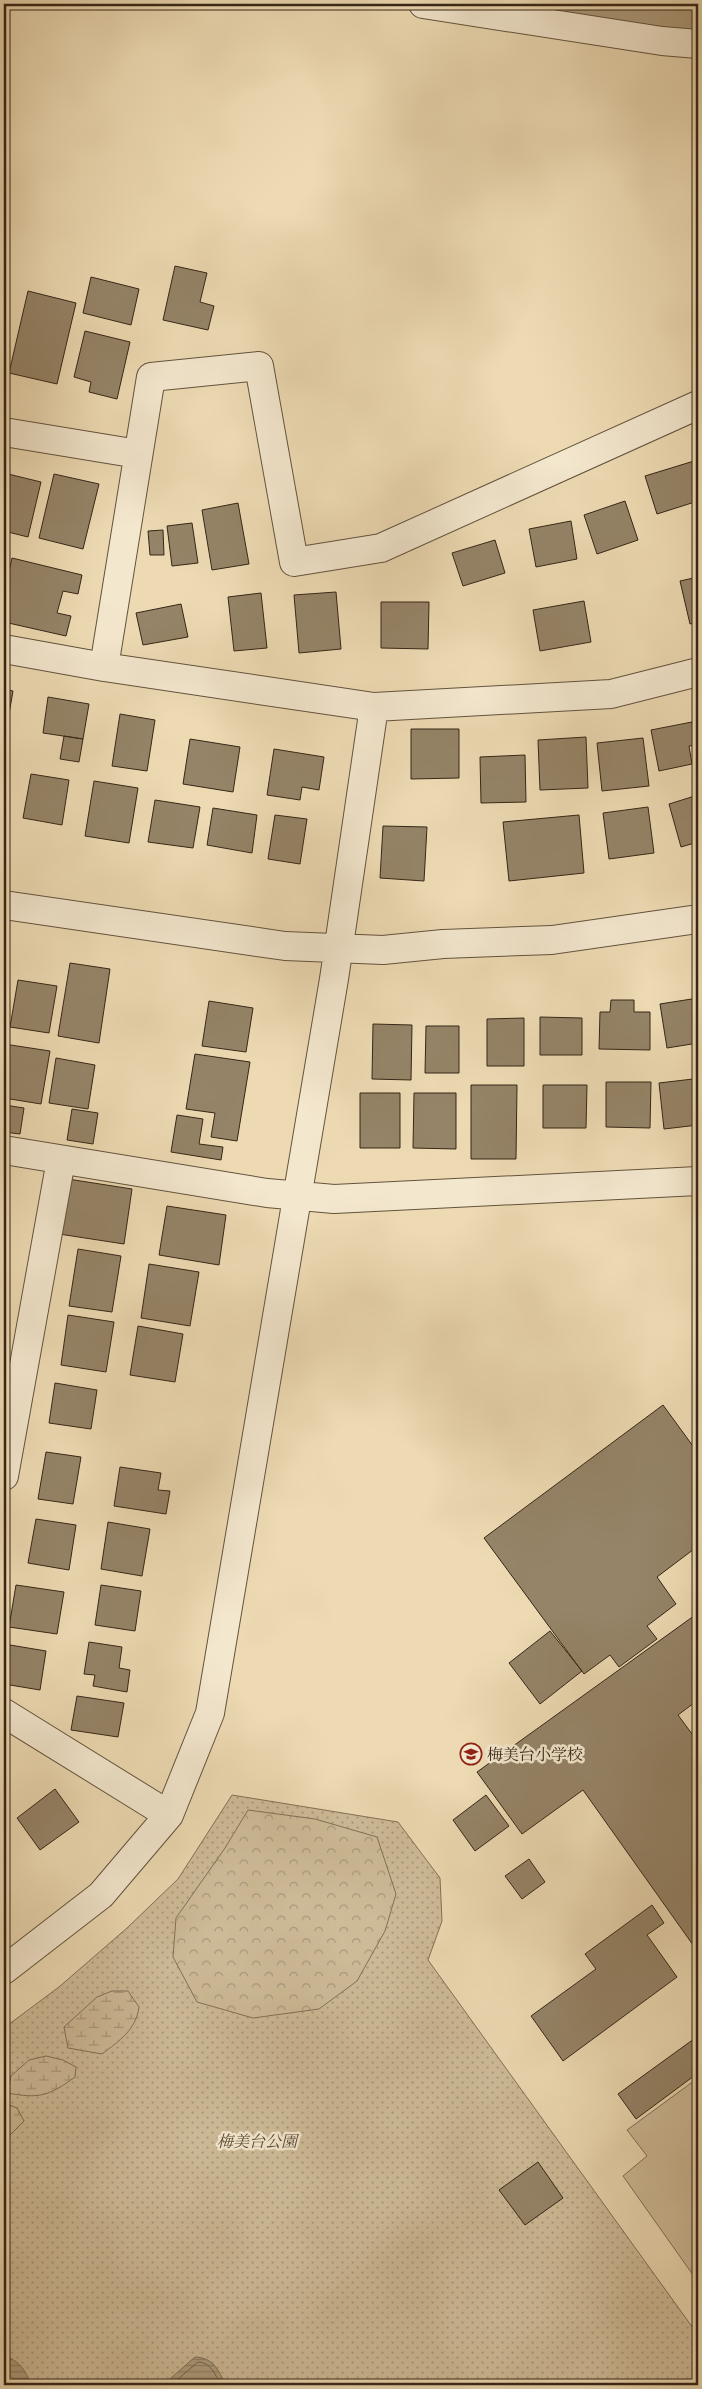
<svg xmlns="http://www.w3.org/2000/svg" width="702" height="2389" font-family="'Libre Bodoni','Noto Serif JP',serif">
	<defs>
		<pattern id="grass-dots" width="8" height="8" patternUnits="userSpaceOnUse" patternTransform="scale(1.25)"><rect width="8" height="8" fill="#cebb98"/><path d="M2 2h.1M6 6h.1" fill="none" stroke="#a8987b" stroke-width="1.8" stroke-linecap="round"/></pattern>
		<pattern id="forest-crowns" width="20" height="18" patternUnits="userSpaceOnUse" patternTransform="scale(1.25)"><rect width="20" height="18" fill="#cebb98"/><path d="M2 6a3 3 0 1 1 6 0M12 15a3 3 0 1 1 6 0" fill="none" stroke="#a8987b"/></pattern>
		<pattern id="wetland-marsh" width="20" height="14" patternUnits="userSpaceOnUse" patternTransform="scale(1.25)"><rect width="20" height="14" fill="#cebb98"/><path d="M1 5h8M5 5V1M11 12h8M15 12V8" fill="none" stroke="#a8987b"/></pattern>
		<pattern id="water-rules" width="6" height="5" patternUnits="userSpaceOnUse" patternTransform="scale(1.25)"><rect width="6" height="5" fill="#ae9d7e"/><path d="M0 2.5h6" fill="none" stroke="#8e8066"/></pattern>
	</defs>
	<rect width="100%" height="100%" fill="#eddab3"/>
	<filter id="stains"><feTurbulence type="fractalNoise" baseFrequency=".004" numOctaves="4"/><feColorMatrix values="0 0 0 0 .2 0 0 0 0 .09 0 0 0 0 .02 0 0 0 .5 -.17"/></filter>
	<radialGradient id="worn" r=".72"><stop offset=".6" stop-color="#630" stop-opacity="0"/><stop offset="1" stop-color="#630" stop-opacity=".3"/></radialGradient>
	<path fill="url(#grass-dots)" stroke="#827057" d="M232 1795 398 1822 440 1878 442 1921 428 1960 698 2335V2385H4V2028L59 1987 127 1928 178 1879Z"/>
	<path fill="url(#forest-crowns)" stroke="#827057" d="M248 1810 315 1819 377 1837 396 1894 385 1931 357 1981 319 2009 253 2018 197 2002 173 1957 176 1918 225 1848Z"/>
	<path fill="url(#wetland-marsh)" stroke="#827057" d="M112 1991H128L139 2007C136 2030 119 2041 102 2054L68 2048 64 2027 97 1997Z
		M46 2056 63 2060 76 2067 75 2077C49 2096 39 2099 8 2093L11 2076 29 2060Z
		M4 2103 17 2108 24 2121 4 2141Z"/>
	<path fill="#cebb98" stroke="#827057" d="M698 2078V2282L623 2176 647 2156 627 2130Z"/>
	<path fill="url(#water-rules)" stroke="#7e6d54" d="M4 2355C20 2362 25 2369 31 2385H19L4 2369Z
		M195 2357C214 2358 218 2370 226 2385H163Z"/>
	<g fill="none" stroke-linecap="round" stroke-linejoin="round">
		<path stroke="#72624a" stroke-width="1" d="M171 2385 198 2362C211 2362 215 2375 221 2385"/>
		<path stroke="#ae9d7e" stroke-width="65" d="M597 4 698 21"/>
	</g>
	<path fill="#958468" stroke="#352616" d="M175 266 207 273 200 302 214 306 208 330 163 320Z
		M91 277 139 289 131 325 83 313Z
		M28 291 76 303 57 384 9 373Z
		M85 331 130 342 117 399 89 392 91 382 74 377Z
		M694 461 698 474V501L657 514 645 476Z
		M4 473 41 482 28 537 4 531Z
		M54 474 99 484 83 549 39 538Z
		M625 501 638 540 597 554 584 515Z
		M238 503 249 564 212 570 202 510Z
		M571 521 577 559 536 567 529 529Z
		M192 523 198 563 172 566 167 526Z
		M163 530 164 555H150L148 531Z
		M495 540 505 573 463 586 452 553Z
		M12 558 82 575 78 594 63 591 57 613 71 616 66 636 4 622V593Z
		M698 577V622L690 624 680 581Z
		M336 592 341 649 299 653 294 595Z
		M261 593 267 648 234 651 228 597Z
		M584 601 591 642 540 651 533 610Z
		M381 602H429L428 649 381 648Z
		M181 604 188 637 143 645 136 613Z
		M4 689 13 691 5 737H4Z
		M48 697 89 704 83 739 43 733Z
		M120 714 155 720 147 771 112 766Z
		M692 722 697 745 689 746 692 764 659 771 651 730Z
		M411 729H459V778L411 779Z
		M64 736 83 739 79 762 60 759Z
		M586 737 588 788 540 790 538 740Z
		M643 738 649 786 602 791 597 743Z
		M190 739 240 747 233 792 183 784Z
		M274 749 324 757 319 790 302 787 300 800 267 795Z
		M525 755 526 802 481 803 480 757Z
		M31 774 69 780 62 825 23 818Z
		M94 781 138 788 129 843 85 836Z
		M698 795V842L681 847 669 804Z
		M155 800 200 807 193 848 148 842Z
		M648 807 654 853 609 859 603 813Z
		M213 808 257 815 252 853 207 845Z
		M275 815 307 819 300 864 268 859Z
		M579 815 584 873 509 881 503 822Z
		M383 826 427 827 424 881 380 878Z
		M70 963 110 969 99 1043 58 1036Z
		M18 980 57 986 49 1033 10 1027Z
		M698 998V1043L667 1048 660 1004Z
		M611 1000H634V1012H650V1050L599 1049 600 1012H610Z
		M209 1001 253 1008 246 1052 202 1046Z
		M540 1017 582 1018V1055H540Z
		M524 1018V1066H487V1019Z
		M373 1024 412 1025 411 1080 372 1079Z
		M426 1026H459V1073H425Z
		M4 1044 50 1051 41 1104 4 1098Z
		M195 1054 250 1062 237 1141 211 1137 215 1113 186 1109Z
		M56 1058 95 1065 88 1109 49 1103Z
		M693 1079 698 1125 664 1129 659 1083Z
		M606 1082H651L650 1128 606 1127Z
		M471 1085H517L516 1159H471Z
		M543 1085H587L586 1128H543Z
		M360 1093H400V1148H360Z
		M414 1093H456V1149L413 1148Z
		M4 1105 24 1108 20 1134 4 1132Z
		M72 1109 98 1113 93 1144 67 1140Z
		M177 1115 203 1119 199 1144 223 1147 221 1160 171 1152Z
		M68 1179 132 1189 124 1244 59 1234Z
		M167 1206 226 1215 219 1265 159 1255Z
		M78 1249 121 1256 112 1312 69 1306Z
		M149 1264 199 1272 190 1326 141 1318Z
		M68 1315 114 1322 106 1372 61 1365Z
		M138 1326 183 1334 175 1382 130 1375Z
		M55 1383 97 1390 91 1429 49 1423Z
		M663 1405 698 1453V1546L657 1577 676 1604 647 1626 657 1639 619 1667 610 1655 584 1674 484 1538Z
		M46 1452 81 1457 73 1504 38 1499Z
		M120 1467 161 1473 158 1490 170 1491 166 1514 114 1506Z
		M36 1519 76 1525 69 1570 28 1563Z
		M108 1522 150 1529 142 1576 101 1569Z
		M16 1585 64 1592 57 1634 9 1627Z
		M101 1585 141 1591 135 1631 95 1625Z
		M698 1613V1700L678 1715 698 1742V1952L583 1790 522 1834 477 1772Z
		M550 1631 582 1671 540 1704 509 1663Z
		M89 1642 122 1647 119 1668 130 1670 127 1692 93 1686 95 1675 84 1674Z
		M4 1644 46 1651 40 1690 4 1684Z
		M77 1696 124 1703 118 1737 71 1730Z
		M55 1789 79 1822 40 1850 17 1818Z
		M486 1795 509 1826 475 1851 453 1820Z
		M529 1859 545 1882 522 1899 505 1876Z
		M652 1905 664 1923 647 1935 677 1977 563 2061 531 2016 596 1969 585 1954Z
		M698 2036V2073L636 2119 618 2094Z
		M538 2162 563 2198 525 2225 499 2190Z"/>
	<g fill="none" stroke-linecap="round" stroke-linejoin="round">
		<g stroke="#63533d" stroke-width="30">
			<path id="minor" d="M423 4 662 41 698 44
				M4 432 138 454
				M4 649 104 667 374 707 611 694 698 672
				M104 667 151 377 259 366 294 562 381 548 698 405
				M4 905 285 946 383 950 443 944 552 940 698 919
				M4 1150 267 1193 334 1199 698 1181
				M4 1476 61 1160
				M4 1713 169 1815
				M4 1970 101 1895 169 1815 210 1713 334 979 374 707"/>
		</g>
		<use href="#minor" stroke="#f3e7ce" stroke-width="28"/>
	</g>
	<defs>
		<g id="school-ring" transform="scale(1.125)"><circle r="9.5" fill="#f3e7ce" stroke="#8f2418" stroke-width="1.5"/><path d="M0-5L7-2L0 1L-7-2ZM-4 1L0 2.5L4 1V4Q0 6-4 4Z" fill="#8f2418"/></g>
	</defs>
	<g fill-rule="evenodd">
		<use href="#school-ring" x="471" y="1754"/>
	</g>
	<g text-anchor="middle" stroke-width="5" stroke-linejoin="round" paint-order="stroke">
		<g font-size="16" fill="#352616" stroke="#f3e7ce" text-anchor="start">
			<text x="487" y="1760">梅美台小学校</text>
		</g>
		<g font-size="16" font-style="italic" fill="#5b4b36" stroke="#f3e7ce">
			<text x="257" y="2147">梅美台公園</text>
		</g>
	</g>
	<rect width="702" height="2389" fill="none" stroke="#eddab3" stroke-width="20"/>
	<rect x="5" y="5" width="692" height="2379" fill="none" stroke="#352616" stroke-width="2.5"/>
	<rect x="10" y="10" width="682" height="2369" fill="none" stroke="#352616"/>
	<rect width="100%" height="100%" filter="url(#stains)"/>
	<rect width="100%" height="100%" fill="url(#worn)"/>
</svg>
